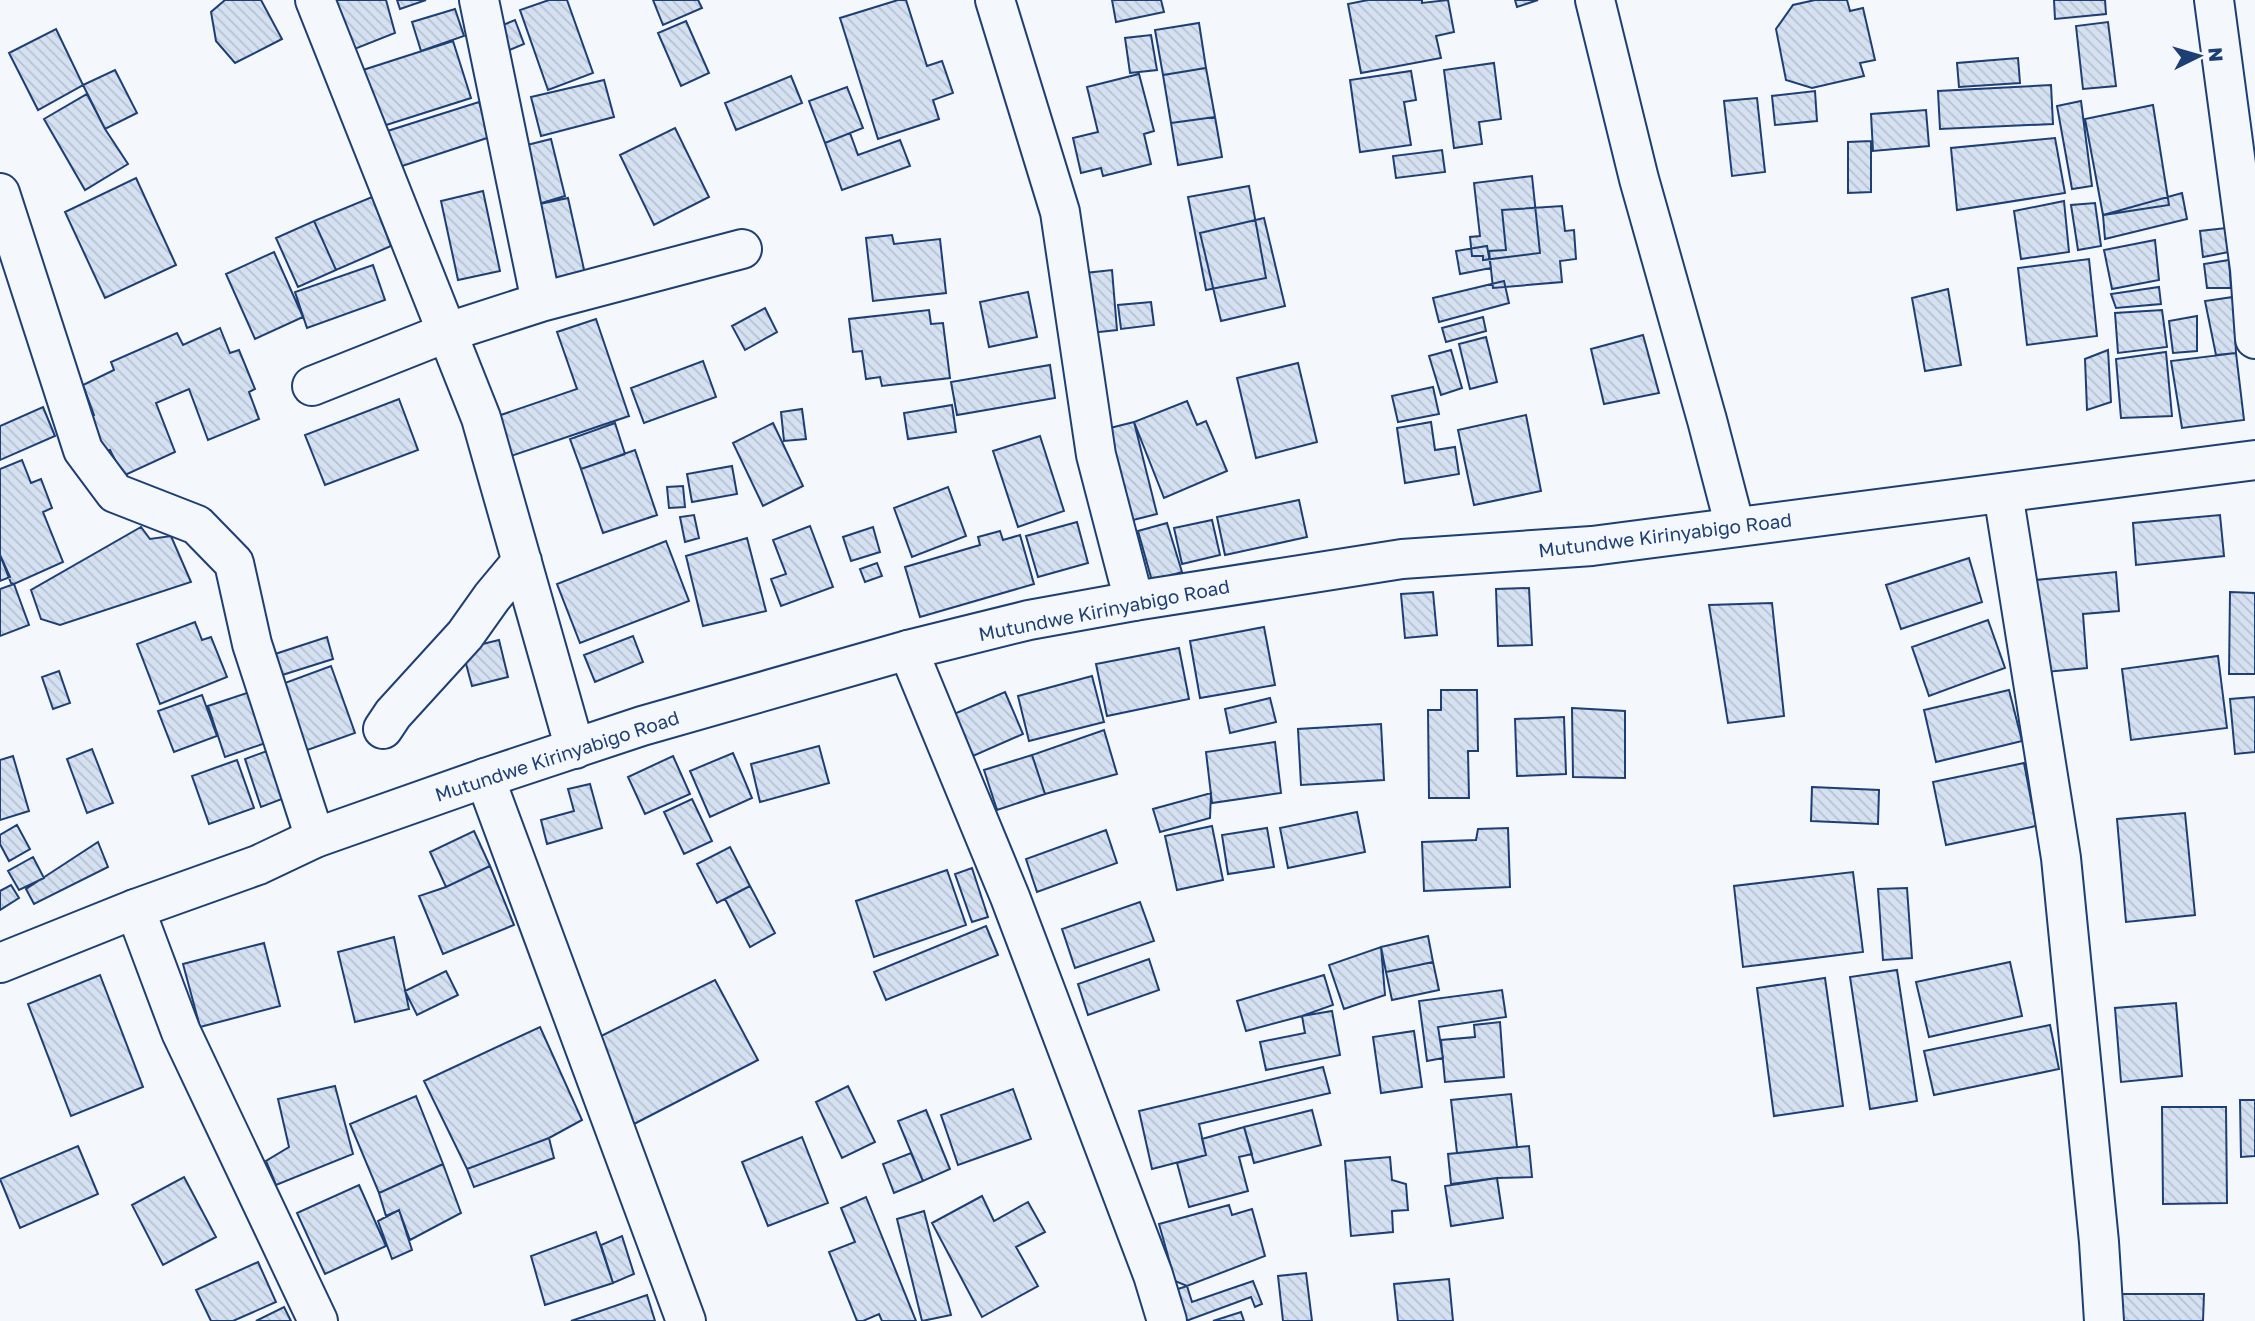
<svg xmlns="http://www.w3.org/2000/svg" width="2255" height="1321" font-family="'Golos Text',sans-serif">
	<defs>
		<pattern id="building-back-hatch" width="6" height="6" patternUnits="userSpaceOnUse" patternTransform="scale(1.75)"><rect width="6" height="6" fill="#d5e0f0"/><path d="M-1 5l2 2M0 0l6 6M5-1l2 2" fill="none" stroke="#b6c1d1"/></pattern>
	</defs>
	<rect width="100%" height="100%" fill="#f4f7fb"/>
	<path fill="url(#building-back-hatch)" stroke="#1d3f73" stroke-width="2" d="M225 0H261L282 39 235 63 216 41 211 12Z
		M332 0H386L395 33 352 50Z
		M397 0H426L400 9Z
		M549 0H567L593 73 548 90 520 10Z
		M653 0H698L702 8 663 25Z
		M898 0H906L927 66 942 61 953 93 933 100 939 119 878 139 840 18Z
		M1112 0H1161L1164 12 1116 22Z
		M1368 0H1422V3L1448 0 1454 32 1436 36 1441 58 1361 73 1348 4Z
		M1515 0H1538L1517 7Z
		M1815 0H1847L1850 11 1863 8 1875 60 1860 63 1864 76 1812 88 1786 80 1776 29 1793 5Z
		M2054 0H2105L2106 14 2055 19Z
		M455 9 464 36 421 51 412 22Z
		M515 20 524 44 502 53 493 29Z
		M686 21 709 73 681 86 658 33Z
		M2108 22 2116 86 2083 89 2076 26Z
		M1199 23 1206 68 1163 75 1155 30Z
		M56 29 83 85 38 110 9 53Z
		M1151 35 1157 70 1130 73 1125 38Z
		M453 41 471 98 380 127 363 70Z
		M2018 58 2020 83 1959 87 1957 63Z
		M1494 63 1501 119 1479 122 1482 144 1454 148 1444 70Z
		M1206 68 1215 117 1171 123 1163 75Z
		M115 70 137 113 105 129 83 85Z
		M1411 71 1416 100 1404 102 1411 145 1360 152 1350 80Z
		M1139 74 1154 131 1144 134 1151 164 1103 176 1101 168 1081 173 1073 138 1098 132 1087 87Z
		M791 76 802 103 736 130 725 103Z
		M604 80 614 117 541 136 531 97Z
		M2051 85 2053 124 1940 129 1938 91Z
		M847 87 863 128 825 143 809 101Z
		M1815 91 1817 121 1775 125 1772 96Z
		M87 94 105 129 128 164 85 190 44 119Z
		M1757 98 1765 172 1732 176 1724 101Z
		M2081 101 2092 186 2072 189 2057 106Z
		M479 102 490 137 390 170 378 134Z
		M2153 105 2169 205 2103 215 2085 119Z
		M1926 110 1929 146 1873 151 1871 114Z
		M1215 117 1222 157 1178 165 1171 123Z
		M675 128 709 197 654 225 620 155Z
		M850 133 858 155 900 140 910 166 842 190 825 143Z
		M2055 138 2065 193 1957 210 1951 148Z
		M551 139 565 196 535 205 519 147Z
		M1871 141V192L1848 193V142Z
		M1442 150 1445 172 1396 178 1393 156Z
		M1532 176 1540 253 1483 260V256H1472L1470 237 1480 236 1474 183Z
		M136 178 176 265 105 298 65 212Z
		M1249 186 1266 278 1206 290 1188 197Z
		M483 191 500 271 458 280 441 201Z
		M2182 193 2187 219 2105 239 2103 215Z
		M372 197 391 246 336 270 314 221Z
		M568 198 585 274 552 282 535 205Z
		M2064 201 2069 252 2021 259 2014 211Z
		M2095 203 2101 246 2078 250 2071 205Z
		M1562 206 1565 231 1574 230 1576 259 1560 261 1562 282 1493 288 1489 251 1506 250 1502 210Z
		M1264 218 1285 306 1221 321 1200 233Z
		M314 221 336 270 298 287 276 238Z
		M2226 228 2229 252 2203 257 2200 231Z
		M892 235 894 244 940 239 946 293 873 301 866 238Z
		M2155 240 2159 280 2112 289 2104 250Z
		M1487 246 1491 268 1460 274 1456 251Z
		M274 252 303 317 255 339 226 274Z
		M2089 259 2097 336 2027 345 2018 268Z
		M2229 260 2231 288H2207L2204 264Z
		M373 265 385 300 307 328 295 292Z
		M1112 270 1117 330 1090 333 1085 273Z
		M1504 281 1509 303 1439 322 1433 298Z
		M2159 287 2161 304 2116 308 2111 294Z
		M1948 289 1961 365 1925 371 1912 298Z
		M1028 292 1037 337 989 347 980 302Z
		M2233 297 2236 353 2216 355 2205 301Z
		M1151 302 1154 325 1121 329 1118 305Z
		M765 308 777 332 745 350 732 326Z
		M929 310 931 324 943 323 950 378 882 386 880 377 866 379 862 351 853 352 849 319Z
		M2162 310 2167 347 2118 353 2115 313Z
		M2197 316V351L2173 353 2169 321Z
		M1483 317 1486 331 1446 342 1442 328Z
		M596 319 629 416 505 458 492 418 577 389 557 332Z
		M220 328 230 353 239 350 255 389 249 392 259 419 208 440 189 389 156 403 175 452 123 476 110 450 102 452 88 419 94 415 83 385 114 370 111 362 177 333 183 345Z
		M1643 335 1659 393 1604 404 1591 349Z
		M1486 337 1497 382 1470 389 1459 344Z
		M1451 350 1462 388 1441 395 1429 356Z
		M2108 350 2111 402 2087 410 2085 359Z
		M2166 352 2172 416 2121 418 2116 359Z
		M2236 353 2244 420 2182 428 2171 361Z
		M703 361 716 397 644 423 631 388Z
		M1298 363 1317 442 1256 458 1237 378Z
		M1050 365 1055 398 957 415 951 382Z
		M1433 387 1439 414 1398 422 1392 396Z
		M399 399 418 450 325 485 305 435Z
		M1187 401 1197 425 1206 421 1227 471 1164 498 1134 422Z
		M952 405 956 432 908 439 904 413Z
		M43 407 55 436 0 460V426Z
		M802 409 806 439 784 441 781 412Z
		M1526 415 1541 491 1474 505 1458 430Z
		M1134 422 1157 514 1121 523 1098 431Z
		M1431 422 1435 450 1455 447 1459 474 1405 483 1397 428Z
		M615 423 625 454 581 469 570 439Z
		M773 423 803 486 763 506 733 443Z
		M1040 436 1064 511 1018 527 993 451Z
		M635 450 657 515 603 533 581 469Z
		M22 460 31 483 41 479 52 508 43 512 63 562 14 584 11 583 0 555V469Z
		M732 466 737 494 692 502 687 474Z
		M683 486 685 507 669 508 667 487Z
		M948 487 966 536 912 557 894 508Z
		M1299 500 1307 537 1225 555 1217 517Z
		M694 515 699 538 685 542 680 517Z
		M2220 515 2224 556 2136 565 2133 523Z
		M1212 520 1220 555 1182 564 1174 528Z
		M1077 522 1088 563 1038 577 1026 536Z
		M1167 523 1182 572 1152 581 1138 531Z
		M810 526 833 587 781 606 771 579 786 574 773 540Z
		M141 527 150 539 171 536 191 582 60 625 41 619 31 590Z
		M873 527 880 552 851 561 843 537Z
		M1000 531 1003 540 1020 535 1034 584 920 617 905 567 980 545 978 537Z
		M747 538 766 611 703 626 686 556Z
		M666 541 689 601 580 643 557 584Z
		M0 555 10 577 0 581Z
		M1969 558 1982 602 1901 629 1886 585Z
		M877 563 882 576 865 582 860 569Z
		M2116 572 2119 611 2083 614 2087 668 2046 672 2036 580Z
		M14 584 29 625 0 636V589Z
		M1529 588 1532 645 1498 646 1496 589Z
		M1433 592 1437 635 1405 638 1401 594Z
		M2230 592 2255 593V674H2229Z
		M1772 603 1784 716 1728 723 1709 605Z
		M1988 620 2005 668 1929 696 1912 647Z
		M195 622 202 640 211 637 227 677 160 704 137 644Z
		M1264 627 1275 685 1200 698 1190 641Z
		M633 636 643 662 595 682 584 655Z
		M327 637 333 659 276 677 269 656Z
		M499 640 508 677 472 686 462 649Z
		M1179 648 1189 699 1107 716 1096 664Z
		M2218 656 2227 728 2131 740 2122 669Z
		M331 666 355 733 299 753 274 687Z
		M59 671 70 703 53 709 42 677Z
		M1092 676 1104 722 1029 741 1018 696Z
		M262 688 277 739 225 757 208 706Z
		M1441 690H1477L1478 751H1468L1469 798H1429L1428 710H1441Z
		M2009 690 2022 741 1936 762 1924 710Z
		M1005 692 1023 734 973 756 954 714Z
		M202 695 217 736 174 752 158 711Z
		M2255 697V752L2235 754 2230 699Z
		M1270 698 1276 722 1230 733 1225 709Z
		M1572 708 1625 711V778L1573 777Z
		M1564 717 1566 774 1517 776 1515 719Z
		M1381 724 1384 780 1301 785 1298 729Z
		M1104 730 1117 774 1045 794 1032 755Z
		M1275 742 1281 793 1212 803 1206 752Z
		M819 746 829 783 760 802 751 764Z
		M278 747 295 794 261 807 245 759Z
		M92 749 113 803 87 813 67 759Z
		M733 753 752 798 710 817 690 771Z
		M1032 755 1045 794 997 810 984 770Z
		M13 756 29 811 0 820V760Z
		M673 756 690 794 645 814 628 777Z
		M237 760 254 808 209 824 192 776Z
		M2024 763 2036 826 1946 845 1933 782Z
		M590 784 602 828 547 844 541 820 574 811 568 789Z
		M1812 787 1879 790 1878 824 1811 821Z
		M1211 793 1210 818 1160 832 1153 809Z
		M692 799 712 841 684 854 664 812Z
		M1357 812 1365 852 1288 868 1280 828Z
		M2185 813 2195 915 2126 922 2117 819Z
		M17 825 30 849 9 861 0 844V835Z
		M1212 826 1223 880 1177 890 1165 836Z
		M1267 828 1274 867 1228 874 1222 835Z
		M1508 828 1510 887 1424 891 1422 842 1476 840 1478 829Z
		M1106 830 1117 863 1037 892 1026 859Z
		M474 831 490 866 446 887 430 852Z
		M98 842 108 867 34 904 26 889Z
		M730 847 750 886 717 903 697 864Z
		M33 857 44 878 19 890 8 871Z
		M490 866 514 925 443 954 419 896 446 887Z
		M972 868 988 917 972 922 955 874Z
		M947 870 966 925 874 957 856 901Z
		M1853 872 1863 952 1743 967 1734 886Z
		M11 885 19 898 0 910V891Z
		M750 886 775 933 750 947 725 899Z
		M1907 888 1912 958 1883 960 1878 889Z
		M1140 902 1154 941 1075 968 1062 929Z
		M986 926 998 955 886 1000 874 972Z
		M1428 936 1433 962 1386 972 1381 947Z
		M394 937 409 1009 355 1022 338 952Z
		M264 943 280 1006 200 1027 183 964Z
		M1381 947 1385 995 1344 1009 1329 965Z
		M1149 959 1159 990 1088 1015 1078 984Z
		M1433 962 1439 990 1392 1000 1386 972Z
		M2010 962 2022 1016 1929 1037 1916 982Z
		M1897 970 1917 1101 1870 1109 1850 977Z
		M446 971 458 995 417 1015 405 991Z
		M100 975 143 1087 71 1116 28 1004Z
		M1324 975 1333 1005 1302 1016 1246 1031 1237 1001Z
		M1825 978 1843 1106 1774 1116 1757 988Z
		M715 980 758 1060 634 1124 597 1038Z
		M1502 990 1506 1017 1438 1027 1443 1058 1427 1061 1419 1001Z
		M2176 1003 2182 1076 2121 1082 2115 1008Z
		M1332 1011 1340 1055 1266 1070 1260 1042 1305 1033 1302 1016Z
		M1500 1022 1504 1077 1445 1082 1441 1040 1475 1037 1474 1025Z
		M2050 1025 2059 1069 1934 1095 1924 1051Z
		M540 1027 582 1120 549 1138 467 1169 424 1081Z
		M1414 1031 1422 1087 1381 1093 1373 1037Z
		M1323 1067 1330 1093 1199 1124 1206 1155 1152 1169 1139 1111Z
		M335 1086 353 1154 276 1185 266 1161 289 1147 278 1099Z
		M848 1086 875 1142 842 1158 816 1102Z
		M1013 1089 1031 1139 958 1165 941 1115Z
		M1511 1094 1517 1147 1457 1153 1451 1100Z
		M416 1096 443 1164 379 1193 350 1124Z
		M2240 1100H2255V1156L2241 1157Z
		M2162 1107H2226L2227 1203 2163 1204Z
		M926 1110 950 1169 923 1181 898 1121Z
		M1312 1110 1321 1145 1254 1163 1244 1127Z
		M1244 1127 1252 1154 1239 1157 1248 1191 1189 1207 1177 1163 1206 1155 1202 1139Z
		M802 1137 828 1203 768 1226 742 1162Z
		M549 1138 554 1158 474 1187 467 1169Z
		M78 1146 98 1194 20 1228 0 1179Z
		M1529 1146 1532 1177 1497 1178 1451 1184 1448 1154Z
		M911 1153 923 1181 894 1193 883 1164Z
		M1390 1157 1392 1180 1406 1184 1408 1210 1392 1211 1393 1232 1351 1236 1345 1161Z
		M443 1164 461 1213 410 1240 399 1210 386 1216 379 1193Z
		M184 1177 216 1237 163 1265 132 1205Z
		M1497 1178 1503 1218 1451 1226 1445 1186Z
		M359 1185 386 1246 325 1274 297 1213Z
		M982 1196 994 1221 1028 1202 1045 1232 1016 1247 1038 1286 982 1317 932 1223Z
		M866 1197 916 1321H882L879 1314 863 1321H857L829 1252 855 1242 841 1208Z
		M1229 1205 1232 1215 1252 1209 1265 1256 1187 1286 1175 1281 1159 1224Z
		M399 1210 412 1250 392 1259 378 1221Z
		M924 1211 951 1315 922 1321 897 1219Z
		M596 1232 613 1283 545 1305 531 1256Z
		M622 1236 634 1274 613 1283 601 1245Z
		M258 1262 276 1302 233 1321H211L196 1290Z
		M1306 1273 1312 1321H1283L1278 1276Z
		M1449 1279 1453 1321H1398L1394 1284Z
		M1253 1281 1262 1304 1255 1307 1251 1297 1186 1321 1175 1290 1187 1286 1192 1302Z
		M2122 1294H2204L2203 1321H2122Z
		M647 1295 655 1321H571Z
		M284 1307 291 1321H256Z
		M1241 1312 1244 1321H1213Z"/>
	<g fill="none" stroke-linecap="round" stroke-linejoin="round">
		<g stroke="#1d3f73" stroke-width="42">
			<path id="minor" d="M315 0 481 418 575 749
				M479 0 541 302
				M995 0 1060 212 1096 455 1134 601
				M1595 0 1639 179 1707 420 1735 527
				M2214 0 2250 269 2255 339
				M0 193 83 450 115 493 197 525 234 563 252 644 315 838
				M312 386 448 332 541 302 742 249
				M2003 493 2061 858 2099 1242 2104 1321
				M908 650 1010 897 1153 1275 1167 1321
				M383 729 393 714 465 635 492 597 522 561
				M485 778 686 1321
				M135 909 181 1032 318 1321"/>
		</g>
		<g stroke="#1d3f73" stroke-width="42">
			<path id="tertiary" d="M0 963 135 909 258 865 315 838 485 778 642 726 908 650 1029 620 1134 601 1402 559 1592 546 2255 460"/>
		</g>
		<use href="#minor" stroke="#f4f7fb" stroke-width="38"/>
		<use href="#tertiary" stroke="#f4f7fb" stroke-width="38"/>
	</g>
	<g text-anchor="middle" stroke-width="5" stroke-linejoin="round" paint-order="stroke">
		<g font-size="19" fill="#1d3f73" stroke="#f4f7fb">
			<text transform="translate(1665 535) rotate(-7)" y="7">Mutundwe Kirinyabigo Road</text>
			<text transform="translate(1104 610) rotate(-11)" y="7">Mutundwe Kirinyabigo Road</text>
			<text transform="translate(557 756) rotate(-18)" y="7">Mutundwe Kirinyabigo Road</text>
		</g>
	</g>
	<g transform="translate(2199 56) rotate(85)" stroke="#f4f7fb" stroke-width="5" paint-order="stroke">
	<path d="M0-5L12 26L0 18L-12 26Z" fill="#1d3f73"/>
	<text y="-10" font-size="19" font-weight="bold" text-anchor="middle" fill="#1d3f73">N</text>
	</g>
</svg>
